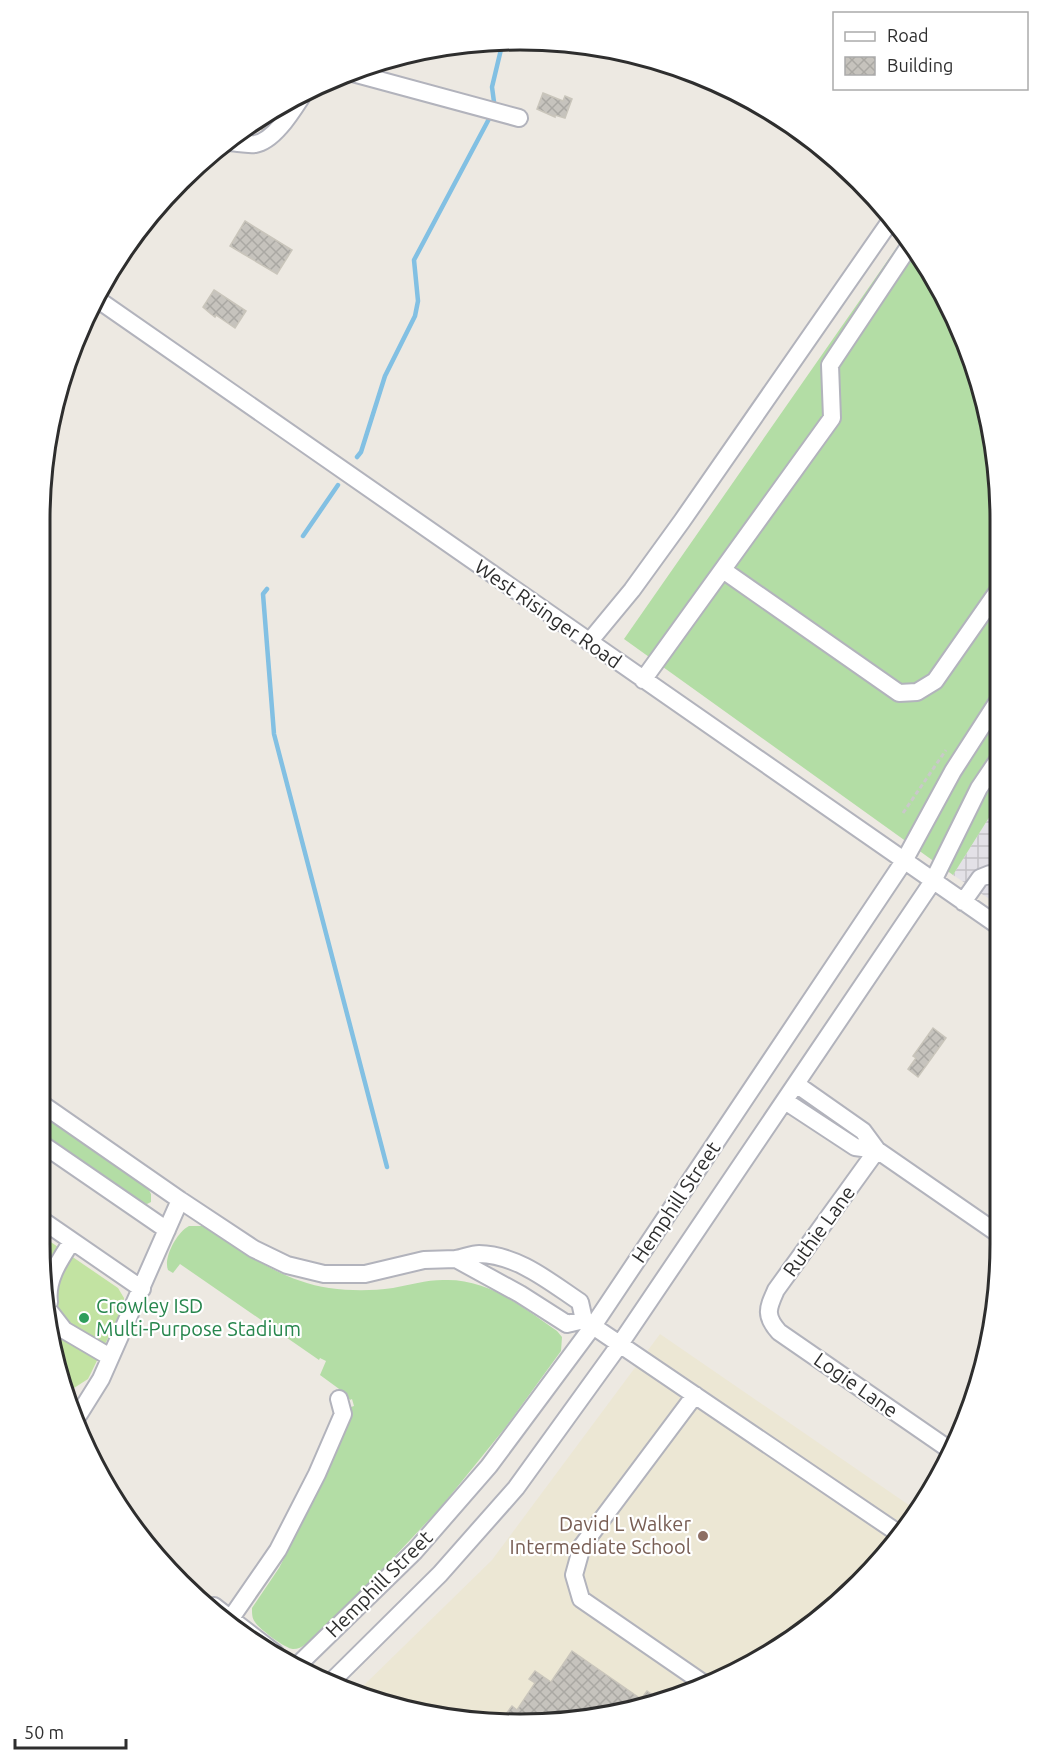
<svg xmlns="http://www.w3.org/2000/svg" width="1040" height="1763" font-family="Ubuntu,sans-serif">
	<defs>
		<pattern id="industrial-grid" width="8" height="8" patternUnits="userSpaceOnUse" patternTransform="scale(1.5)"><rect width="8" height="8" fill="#e3e1e7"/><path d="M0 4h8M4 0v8" fill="none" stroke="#c3c1c6"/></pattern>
		<pattern id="building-cross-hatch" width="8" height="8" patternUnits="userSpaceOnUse" patternTransform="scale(1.5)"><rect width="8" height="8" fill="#c6c3bd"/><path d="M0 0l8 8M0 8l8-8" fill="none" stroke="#aaa8a3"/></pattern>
	</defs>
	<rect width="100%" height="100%" fill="#ede9e2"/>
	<path fill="url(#industrial-grid)" d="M1000 800V906L953 875Z"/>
	<path fill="#ece7d4" d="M660 1334 919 1512 813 1624 675 1698 520 1724 395 1708 358 1691 492 1560Z"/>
	<path fill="#b3dda5" d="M904 237 936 279 976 366 1000 488V800L953 875 624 639Z
		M39 1112 147 1186 151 1194V1202L147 1204 142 1203 39 1132Z
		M189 1226H202L207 1228C245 1254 283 1281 329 1288 351 1291 371 1291 393 1288 409 1285 426 1280 443 1280 488 1278 522 1307 557 1331L562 1337 561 1351 505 1428 441 1507 365 1588 306 1644C302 1647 298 1649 293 1649 286 1649 259 1629 255 1622 252 1618 252 1614 252 1608L279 1568 296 1535 349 1420 351 1407 354 1406 352 1399 350 1400 346 1394 320 1375 326 1361 320 1358 319 1360 180 1264 173 1273 168 1270C163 1258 177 1232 189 1226Z"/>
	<path fill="#c2e3a2" d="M39 1234 118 1288 124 1298 123 1307 90 1375 88 1379 74 1388 66 1401Z"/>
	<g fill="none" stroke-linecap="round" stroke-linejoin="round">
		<path stroke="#82c0e3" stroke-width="4.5" d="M494 102 492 87 503 41
			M357 457 361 452 385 376 415 316 418 301 414 260 490 117
			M303 536 338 485
			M267 589 263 594 274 734 387 1167"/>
	</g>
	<path fill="url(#building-cross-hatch)" stroke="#c9c5bb" stroke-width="1.5" d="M543 93 563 101 565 96 572 99 565 118 555 115V117L537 109Z
		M274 109 284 115 268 134 250 122Z
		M194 169 199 172 189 188 178 182Z
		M245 221 292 250 277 274 230 246Z
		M214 290 246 311 235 328 216 315 215 317 211 314 203 307Z
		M933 1028 946 1038 918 1077 908 1069 916 1058 913 1056Z
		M572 1651 641 1699 647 1691 661 1701 521 1724 506 1714 512 1706 517 1710 535 1683 529 1679 535 1671 551 1682Z"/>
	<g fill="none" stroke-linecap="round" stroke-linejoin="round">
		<g stroke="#b2b3bc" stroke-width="20">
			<path id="minor" d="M349 72 519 118
				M226 142C235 142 246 145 255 144 275 141 294 108 304 93
				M97 299 1000 927
				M723 570 899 693 917 692 935 681 1000 588
				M589 642 632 590 682 521 891 220
				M643 680 832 418 830 365 910 245
				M963 902 980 878 990 874 1000 881
				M796 1084 863 1131 877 1150 1000 1235
				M785 1101 855 1147 877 1150
				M39 1102 180 1200
				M39 1142 167 1230
				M877 1150 776 1290C768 1308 764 1315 779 1332L950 1450
				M39 1218 142 1289
				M49 1302C46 1279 60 1260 72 1241
				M50 1312 64 1330 110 1357
				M584 1320 567 1324 520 1294 456 1259C463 1258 472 1254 479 1254 518 1255 550 1282 580 1302L584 1320 898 1533
				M695 1395 582 1546 574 1575 581 1599 703 1683
				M76 1419 101 1379 180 1200 254 1249 287 1265 324 1274H365L424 1260 456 1259
				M214 1606 275 1653
				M229 1621 278 1550 317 1474 343 1414 339 1399
				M299 1664 415 1551 489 1466 593 1326 904 861 953 771 1000 698
				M333 1680 440 1574 516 1488 620 1344 933 881 979 788 1000 757"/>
		</g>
		<path stroke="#c9c9c9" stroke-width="3" stroke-dasharray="4.5 3" stroke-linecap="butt" d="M990 686 1000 671
			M903 813 946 750"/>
		<use href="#minor" stroke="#fff" stroke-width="16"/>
	</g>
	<circle fill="#2e9e5b" stroke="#fff" stroke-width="2" cx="84" cy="1318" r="6"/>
	<circle fill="#8d6e63" stroke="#fff" stroke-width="2" cx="703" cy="1536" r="6"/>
	<g text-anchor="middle" stroke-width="4.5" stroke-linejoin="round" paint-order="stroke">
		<g font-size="20" fill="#2e2e2e" stroke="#fff">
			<text transform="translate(548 614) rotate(35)" y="7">West Risinger Road</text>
			<text transform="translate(676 1202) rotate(-56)" y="7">Hemphill Street</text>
			<text transform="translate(819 1231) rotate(-54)" y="7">Ruthie Lane</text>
			<text transform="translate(856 1385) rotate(35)" y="7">Logie Lane</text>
			<text transform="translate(379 1584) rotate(-45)" y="7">Hemphill Street</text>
		</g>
		<g font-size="20" fill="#27864d" stroke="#fff" text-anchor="start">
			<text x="96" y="1313">Crowley ISD<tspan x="96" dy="23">Multi-Purpose Stadium</tspan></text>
		</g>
		<g font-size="20" fill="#785e54" stroke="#fff" text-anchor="end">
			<text x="691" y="1531">David L Walker<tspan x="691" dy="23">Intermediate School</tspan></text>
		</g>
	</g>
	<path d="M0 0H1040V1763H0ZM520 50H520A470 470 0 0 1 990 520V1244A470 470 0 0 1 520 1714H520A470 470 0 0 1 50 1244V520A470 470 0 0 1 520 50Z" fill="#fff" fill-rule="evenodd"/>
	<path fill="none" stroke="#2e2e2e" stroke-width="3" d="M520 50H520A470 470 0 0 1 990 520V1244A470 470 0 0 1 520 1714H520A470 470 0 0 1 50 1244V520A470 470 0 0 1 520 50Z"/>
	<rect x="833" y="12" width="195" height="78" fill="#ffffff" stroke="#ababab" stroke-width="1.5"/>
	<rect x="845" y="32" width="30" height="9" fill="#ffffff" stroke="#ababab" stroke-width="1.5"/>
	<text x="887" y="42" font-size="18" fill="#2e2e2e">Road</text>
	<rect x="845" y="57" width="30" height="18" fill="url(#building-cross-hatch)" stroke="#ababab" stroke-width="1.5"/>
	<text x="887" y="72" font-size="18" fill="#2e2e2e">Building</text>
	<path d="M15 1739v9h111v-9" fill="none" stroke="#2e2e2e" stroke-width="3"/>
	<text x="24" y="1739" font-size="18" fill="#2e2e2e" stroke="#ffffff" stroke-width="4.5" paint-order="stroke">50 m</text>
</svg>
